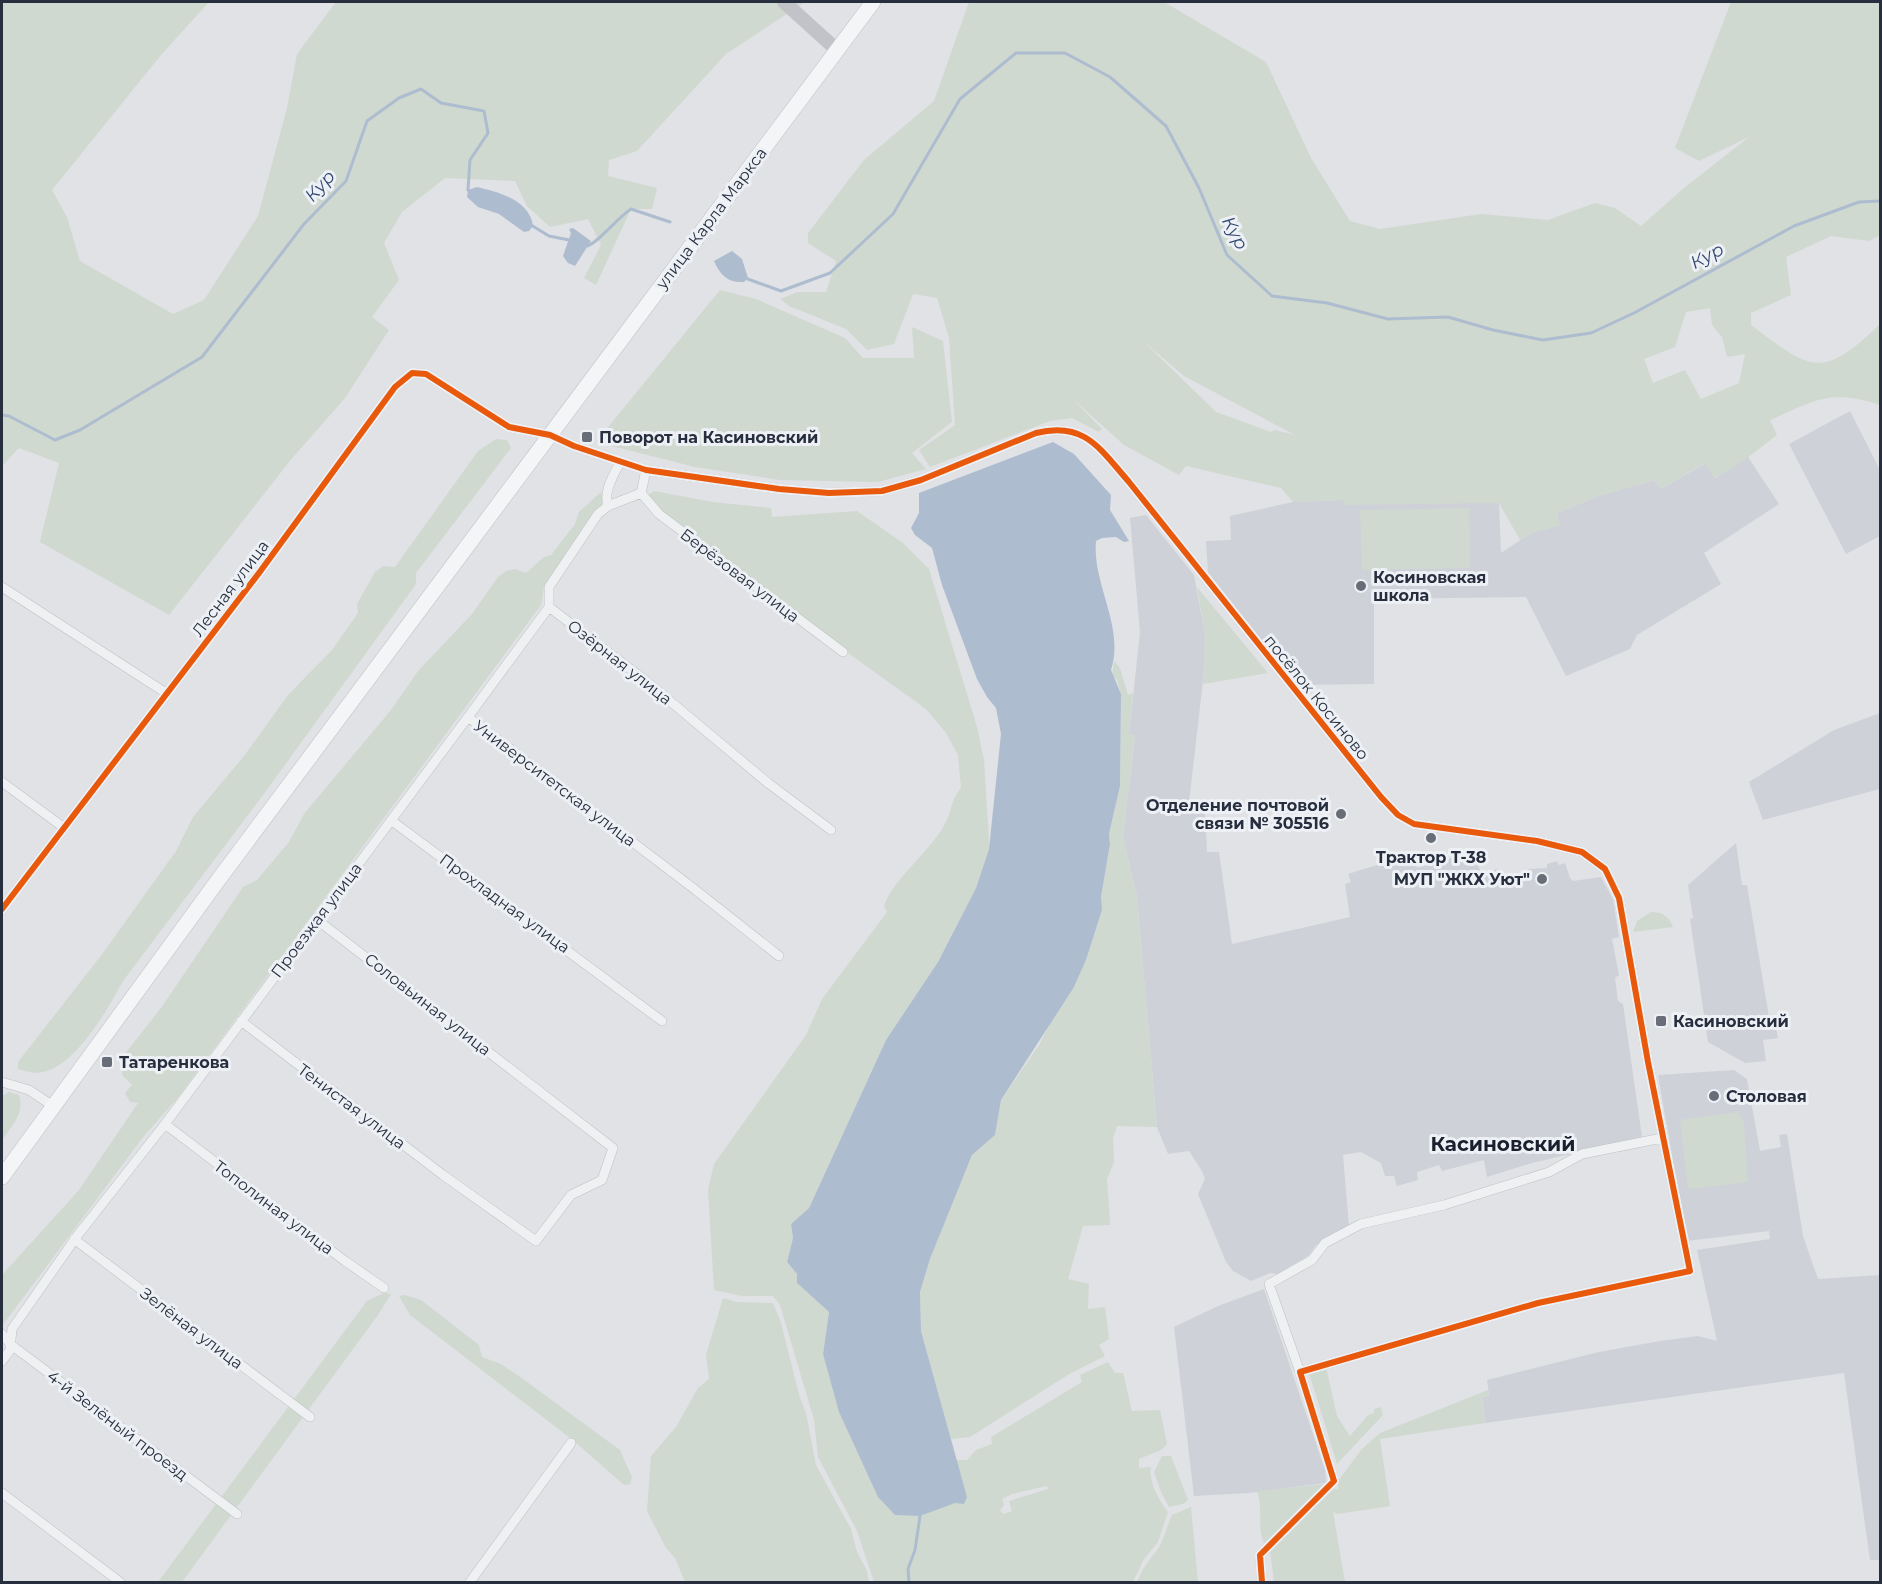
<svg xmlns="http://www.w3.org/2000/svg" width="1882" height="1584" font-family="Montserrat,sans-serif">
	<rect width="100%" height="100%" fill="#e0e2e5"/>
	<path fill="#ced1d8" d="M1850 411 1880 470V536L1846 554 1789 444Z
		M1748 457 1779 504 1704 553 1721 584 1637 635 1630 649 1566 676 1526 597 1374 599V684L1297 685 1208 572 1206 541 1231 540 1230 516 1293 502 1343 500 1499 503 1501 553 1531 533 1560 525 1557 513 1598 496 1654 480 1661 489 1706 463 1715 478Z
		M1146 515 1194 575 1205 635 1204 672 1188 811 1205 812 1207 852H1219L1232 944 1350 917 1345 884 1351 882 1348 874 1412 854 1417 868 1474 851 1481 874 1497 869 1500 882 1529 873 1528 869 1547 868V864L1557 861 1559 865 1565 863 1570 878 1573 881 1601 877 1613 899 1619 937 1612 939 1619 975 1615 978 1618 1001 1623 1004 1642 1137 1532 1163 1487 1177 1484 1160 1442 1171 1439 1165 1417 1172 1418 1180 1397 1186 1394 1176H1385L1381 1163 1361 1152 1343 1155 1349 1227 1316 1245 1308 1256 1277 1274 1270 1273 1251 1281 1233 1271 1226 1262 1198 1194 1205 1179 1202 1171 1189 1151 1168 1154 1157 1127 1137 897 1123 837 1135 736 1129 734 1140 632 1130 518Z
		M1880 713V789L1763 820 1749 782 1834 730Z
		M1736 843 1742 885H1747L1770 1023H1775L1778 1038 1763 1040 1766 1061 1745 1063 1708 1042 1690 919 1693 918 1688 885Z
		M1734 1070 1747 1079 1760 1151 1781 1147 1779 1135 1787 1134 1803 1236 1818 1279 1880 1275V1560H1870L1844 1373 1485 1423 1482 1397 1489 1396 1487 1380 1599 1352 1660 1341 1698 1336 1717 1341 1697 1250 1770 1239 1769 1231 1687 1241 1658 1075Z
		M1264 1289 1325 1470 1326 1483 1249 1493 1194 1496 1174 1327 1218 1306Z"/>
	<path fill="#d0d9d0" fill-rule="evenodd" d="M2 2H209L161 55 52 190 67 217 80 261 173 314 204 300 258 216 287 108 297 54 336 2H805L726 54 637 151 609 160 608 176 657 188 652 209H631L596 285 584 278 601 245 588 219 550 227 527 206 515 181 445 178 402 212 384 243 399 280 372 317 389 330 345 398 289 462 169 615 40 542 59 463 19 448 2 466Z
		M969 2H1164L1266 62 1311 158 1350 221 1380 229 1481 214 1548 220 1595 203 1615 208 1641 226 1684 188 1749 137 1699 161 1675 148 1731 2H1880V235L1869 241 1831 236 1786 257 1791 295 1751 313V325C1812 371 1822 380 1880 324V405C1829 389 1817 400 1770 420L1777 435 1742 462 1714 478 1705 463 1661 489 1654 480 1598 496 1557 513 1561 525 1531 533 1520 540 1499 503 1346 505 1343 500 1293 502 1281 488 1186 466 1179 475 1124 445 1073 399 1102 429 1099 432 1072 418 1050 421 930 467 919 450 955 425 949 338 937 298 913 294 894 344 867 350 846 329 789 306 780 299 798 292H826L836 261 808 243V233L864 160 934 101ZM1710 308 1712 325 1722 337 1727 357 1745 354 1739 383 1701 399 1685 370 1653 383 1644 359 1675 347 1686 312ZM1143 341 1184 376 1295 435 1275 430 1271 432 1216 412Z
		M720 290 756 299 845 338 863 358H914L912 327 943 341 952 422 912 453 926 469 878 482 780 480 695 467 596 442Z
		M496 439 507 440 511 448 416 573V584L266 791 123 981C107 1010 73 1072 36 1073 31 1073 23 1070 18 1069V1062L103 953 176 851 193 817 244 756 288 695 332 650 358 613 357 604 375 572 383 566 395 567 478 451Z
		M654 491 713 502 771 508 772 517 857 511 903 543 929 569 977 727 984 760 989 840V849L976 888 938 962 886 1040 809 1208 791 1224 793 1238 787 1262 797 1274V1283L829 1312 823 1354 878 1497 920 1516 967 1497 956 1460H967L976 1450 992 1444 991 1437 1082 1382 1080 1375 1108 1362 1115 1373H1123L1132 1411 1160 1410 1167 1444 1161 1450 1139 1459V1468L1151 1467C1148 1481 1159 1501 1168 1512L1158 1542 1144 1559 1133 1582H874L857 1531 818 1457 814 1420 780 1305 773 1296H742L714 1290 708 1190 714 1164 806 1035 822 999 887 912 884 906C893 879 932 850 946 822 952 810 951 799 961 788L958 755 946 733 926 709 816 630 643 499ZM1047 1486 1048 1489 1009 1501 1012 1511 1003 1514 1000 1510 1004 1505 1002 1499 1012 1494Z
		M601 492 604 507 544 587 541 605 176 1100 144 1136 2 1326V1275L79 1190 138 1103 130 1102 125 1093 132 1085 122 1075 124 1055 161 1008 243 887 257 880 289 842 304 814 391 710 418 671 472 614 498 577 506 571 515 569 526 573 544 557 551 555 575 524 579 512Z
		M1469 508 1470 568 1362 570 1360 510Z
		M1197 587 1268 673 1203 684 1205 635Z
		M1114 661 1120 668 1128 695 1133 693 1129 734 1135 735 1123 837 1137 897 1157 1127 1117 1126 1113 1139 1114 1162 1107 1179 1110 1225 1083 1226 1068 1279 1089 1284 1088 1309 1105 1307 1109 1339 1099 1345 1105 1356 1071 1373 970 1437 951 1439 921 1331 920 1292 930 1259 972 1155 995 1135 1001 1100 1039 1045 1059 1006 1074 987 1086 960 1102 910 1101 897 1110 844 1109 834 1120 786 1121 694 1117 680 1112 676Z
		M1651 912C1662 912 1669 916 1673 927L1633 932 1637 921Z
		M9 1092 19 1095C25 1113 12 1126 2 1140V1096Z
		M1738 1112 1744 1122 1748 1182 1688 1189 1680 1120Z
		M384 1293 391 1294 378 1315 182 1582H158L367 1301Z
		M405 1295 421 1300 479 1345 482 1357 501 1364 523 1379 620 1450 632 1477 630 1484 624 1485 574 1441 410 1315 399 1296Z
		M723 1298 737 1302 773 1303 781 1323 800 1398 806 1413 816 1465 851 1529 857 1552 867 1571 869 1582H685L675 1558 666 1548 647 1511 651 1456 676 1427 698 1388 709 1379 706 1355Z
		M1326 1367 1337 1416 1350 1436 1368 1415 1374 1413V1409L1381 1407 1383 1415 1337 1464 1309 1373Z
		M1488 1390 1489 1396 1482 1398 1485 1423 1380 1439 1390 1506 1338 1514 1333 1512 1345 1582H1274L1270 1551 1334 1489H1338V1481L1361 1450 1380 1433Z
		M1162 1456H1171L1188 1500 1183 1504 1169 1507 1161 1492 1154 1472Z
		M1326 1484V1485L1264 1543C1256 1526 1264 1507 1257 1491Z
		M1191 1507 1198 1582H1137L1143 1569 1160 1546 1172 1515Z"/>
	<path fill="#aebcd0" d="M477 187C498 192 530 200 533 226L529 231 524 232 499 214 478 207 467 197 468 190Z
		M573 228 591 241 575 266 568 263 563 256 571 233 569 229Z
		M732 251 742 259 748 278 744 282C728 283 720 275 714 261Z
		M1053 442 1074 454 1111 495 1110 510 1129 541 1124 542 1116 537 1102 538 1096 541C1092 584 1125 627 1111 670L1121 694 1120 786 1109 834 1110 844 1101 897 1102 910 1086 960 1074 987 1001 1100 995 1135 972 1155 930 1259 920 1292 921 1331 967 1497 964 1504 955 1503 920 1516 895 1515 878 1497 839 1412 823 1354 829 1312 797 1283V1274L787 1262 793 1238 791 1224 809 1208 886 1040 938 962 976 888 989 849 1001 734 996 708 987 697 977 679 942 585 932 548 915 535 911 528 919 513V493Z"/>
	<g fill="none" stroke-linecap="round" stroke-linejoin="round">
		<path stroke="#aebcd0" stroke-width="3" d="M531 225 549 236 569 240
			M587 246C597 244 618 217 631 209L670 222
			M745 278 781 291 830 273 893 214 960 99 1016 53H1065L1110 77 1166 126 1199 188 1227 255 1272 296 1327 303 1388 319 1448 317 1493 330 1543 340 1591 333 1634 313 1794 226 1859 202 1880 201
			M2 415 9 416 55 440 80 430 202 357 304 224 346 181 367 121 399 98 421 89 441 103 484 111 488 133 470 160 468 190 471 193
			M909 1582 908 1569 915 1550 920 1516"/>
		<g stroke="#bec0c3" stroke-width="10">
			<path id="minor" d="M646 470 641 493 608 506 598 514 549 587V607L646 681 768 783 831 830
				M641 493 659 514 843 652
				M608 506C603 491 614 475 620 462
				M2 587 166 693
				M549 607 468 717 693 888 779 956
				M2 782 63 827
				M392 821 662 1021
				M2 909 259 573 395 387 412 373 426 374 509 427 550 435 574 446 646 470 779 489 829 493 882 491 921 480 1036 433C1085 421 1100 449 1129 482L1381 797 1398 815 1414 824 1537 841 1582 852 1605 869 1619 898 1648 1062 1690 1271 1538 1303 1300 1372 1334 1481 1260 1555 1262 1582
				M241 1021 443 1175 536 1241 571 1195 602 1180 613 1148 316 919
				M2 1082 29 1090 53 1106
				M165 1124 345 1261 384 1288
				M74 1239 310 1417
				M2 1334 10 1344 237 1514
				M2 1361 10 1350 12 1329 77 1236 165 1124 468 717
				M1300 1372 1269 1284 1312 1260 1325 1243 1361 1224 1444 1205 1549 1172 1582 1154 1662 1138
				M2 1493 120 1582
				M470 1582 571 1443"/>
		</g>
		<g stroke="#bcbfc3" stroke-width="16">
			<path id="primary" d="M2 1177 216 883 873 2"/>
		</g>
		<use href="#minor" stroke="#eff0f2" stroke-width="9"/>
		<path stroke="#c1c3c8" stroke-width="14" d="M784 2 837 50"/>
		<use href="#primary" stroke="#f4f5f6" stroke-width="15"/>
		<g stroke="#edf0f5" stroke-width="10">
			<path id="cycleway" d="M2 909 259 573 395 387 412 373 426 374 509 427 550 435 574 446 646 470 779 489 829 493 882 491 921 480 1036 433C1085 421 1100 449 1129 482L1381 797 1398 815 1414 824 1537 841 1582 852 1605 869 1619 898 1648 1062 1690 1271 1538 1303 1300 1372 1334 1481 1260 1555 1262 1582"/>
		</g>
		<use href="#cycleway" stroke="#e8590c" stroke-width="6"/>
	</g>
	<g fill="#686d78" stroke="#edf0f5" stroke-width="2">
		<rect x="581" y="431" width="12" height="12" rx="3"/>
		<circle cx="1361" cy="586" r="6"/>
		<circle cx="1341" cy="814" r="6"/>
		<circle cx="1431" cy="838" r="6"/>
		<circle cx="1542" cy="879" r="6"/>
		<rect x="1655" y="1015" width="12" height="12" rx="3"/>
		<rect x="101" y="1056" width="12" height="12" rx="3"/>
		<circle cx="1714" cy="1096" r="6"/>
	</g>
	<g text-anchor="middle" stroke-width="6" stroke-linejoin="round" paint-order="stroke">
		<g font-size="16" fill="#272e3e" stroke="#edf0f5">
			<text transform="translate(711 218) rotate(-53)" y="6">улица Карла Маркса</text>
			<text transform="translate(740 575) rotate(37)" y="6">Берёзовая улица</text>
			<text transform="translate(230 588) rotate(-53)" y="6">Лесная улица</text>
			<text transform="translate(620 662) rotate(38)" y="6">Озёрная улица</text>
			<text transform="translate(1317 697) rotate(51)" y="6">посёлок Косиново</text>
			<text transform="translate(555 783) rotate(37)" y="6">Университетская улица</text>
			<text transform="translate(505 903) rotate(36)" y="6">Прохладная улица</text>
			<text transform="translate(316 920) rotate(-53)" y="6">Проезжая улица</text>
			<text transform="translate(428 1004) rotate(38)" y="6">Соловьиная улица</text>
			<text transform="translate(352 1106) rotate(37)" y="6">Тенистая улица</text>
			<text transform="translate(274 1207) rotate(37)" y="6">Тополиная улица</text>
			<text transform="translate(192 1328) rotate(37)" y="6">Зелёная улица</text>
			<text transform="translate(118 1425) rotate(37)" y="6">4-й Зелёный проезд</text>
		</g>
		<g font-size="16" font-weight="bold" fill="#272e3e" stroke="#edf0f5" text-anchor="start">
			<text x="599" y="443">Поворот на Касиновский</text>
			<text x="1373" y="583">Косиновская<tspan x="1373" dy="18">школа</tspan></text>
			<text x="1329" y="811" text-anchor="end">Отделение почтовой<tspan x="1329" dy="18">связи № 305516</tspan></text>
			<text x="1431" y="863" text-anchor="middle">Трактор Т-38</text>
			<text x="1530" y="885" text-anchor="end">МУП "ЖКХ Уют"</text>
			<text x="1673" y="1027">Касиновский</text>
			<text x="119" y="1068">Татаренкова</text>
			<text x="1726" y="1102">Столовая</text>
		</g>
		<g font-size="18" font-style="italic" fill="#324a71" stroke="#edf0f5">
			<text transform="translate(320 186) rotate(-48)" y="6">Кур</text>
			<text transform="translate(1235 233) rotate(62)" y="6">Кур</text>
			<text transform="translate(1707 256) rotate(-28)" y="6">Кур</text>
		</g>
		<g font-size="20" font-weight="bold" fill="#1a1f2e" stroke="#edf0f5">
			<text x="1503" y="1151">Касиновский</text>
		</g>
	</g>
	<rect width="1882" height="1584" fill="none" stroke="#272e3e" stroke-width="6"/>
</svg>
